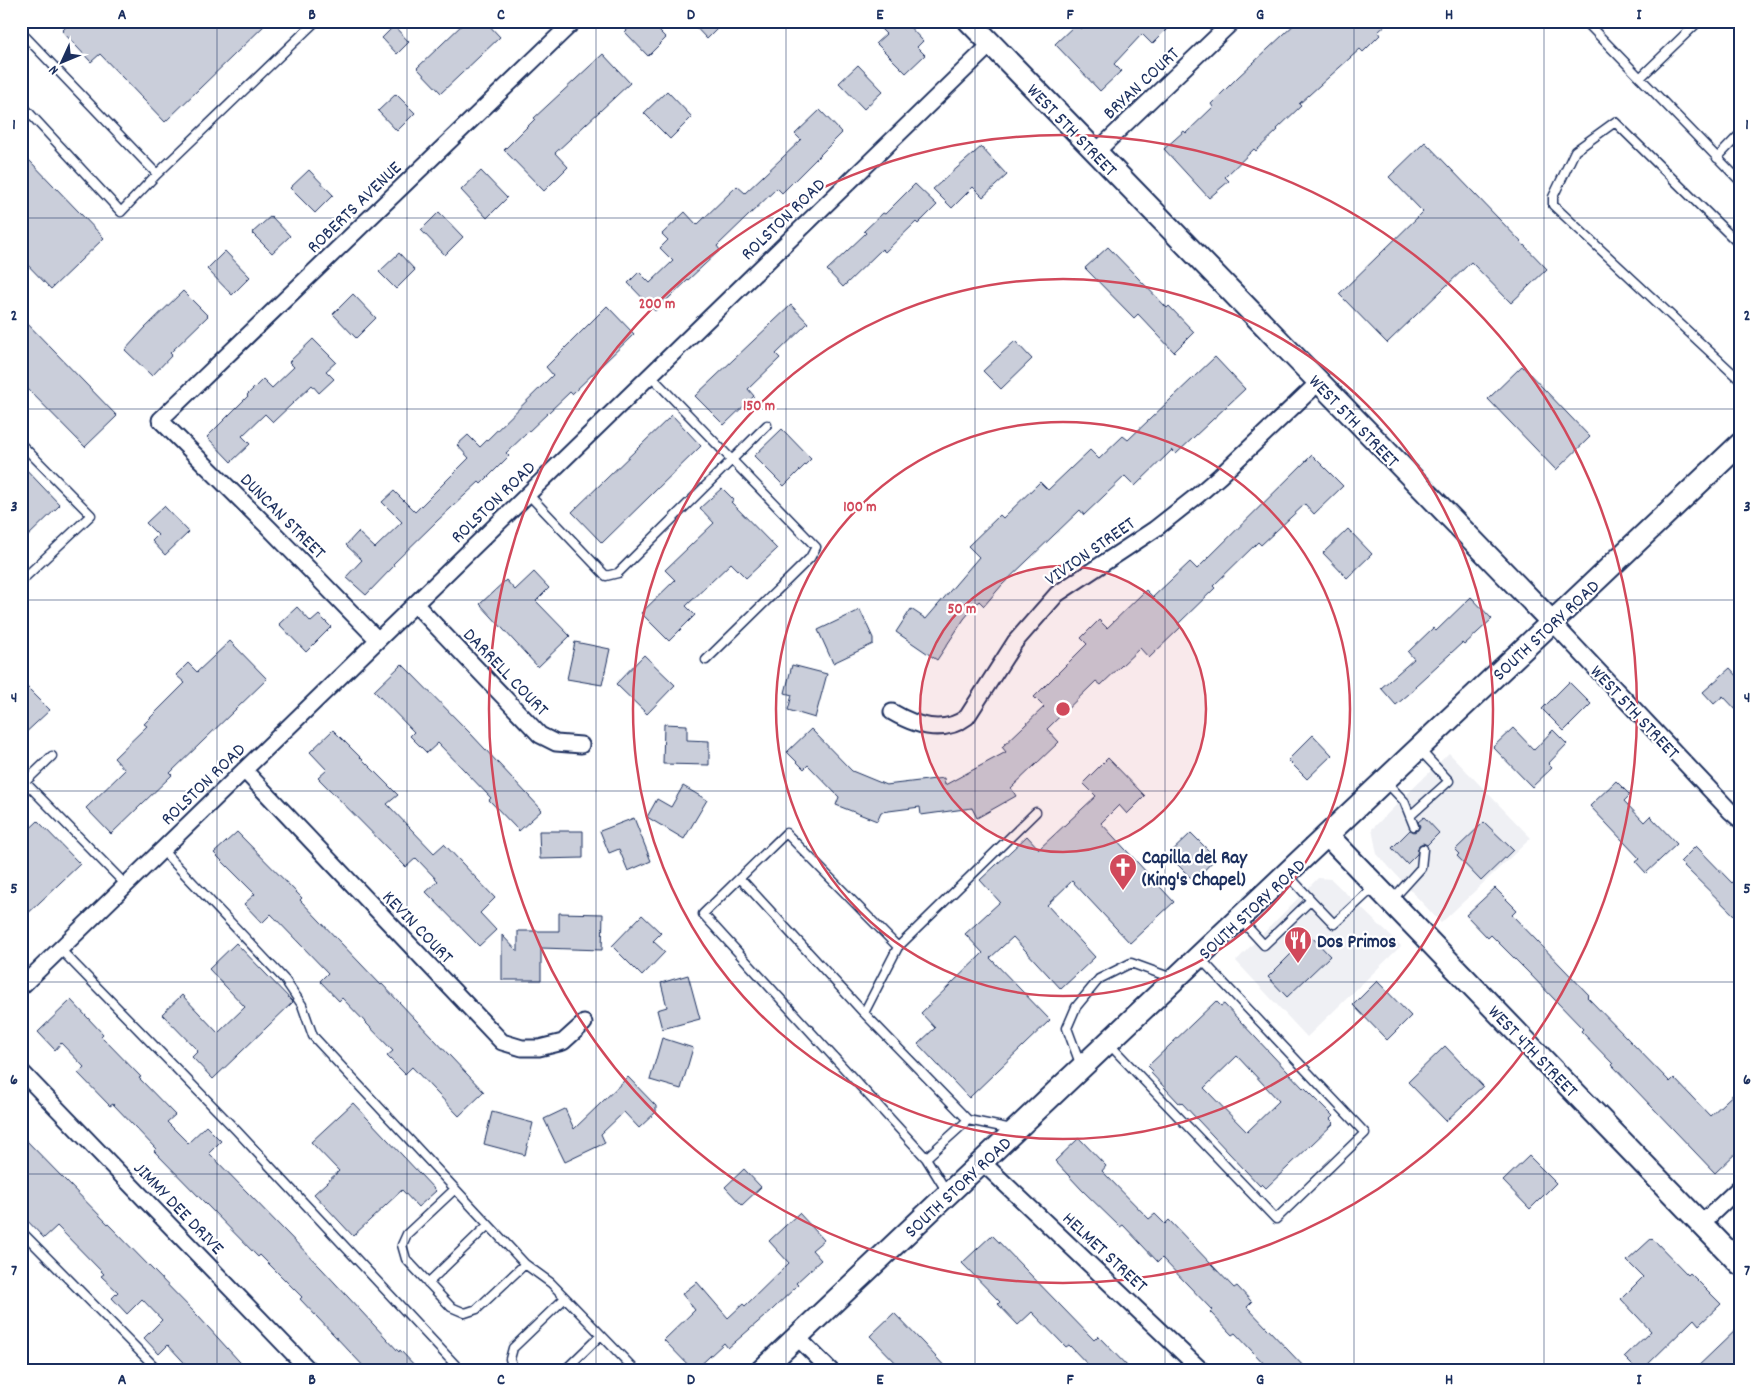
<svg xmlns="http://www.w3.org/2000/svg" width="1761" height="1392" font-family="Dekko,sans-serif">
	<rect width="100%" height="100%" fill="#fff"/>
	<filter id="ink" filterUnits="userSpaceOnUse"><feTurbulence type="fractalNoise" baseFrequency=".02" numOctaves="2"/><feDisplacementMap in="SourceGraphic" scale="10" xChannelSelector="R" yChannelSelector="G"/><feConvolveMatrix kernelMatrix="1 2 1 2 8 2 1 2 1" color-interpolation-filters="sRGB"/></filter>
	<g filter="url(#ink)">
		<path fill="#eff0f4" d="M1449 753 1531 838 1441 923 1377 854 1372 829Z
			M1318 878 1331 879 1401 946 1307 1037 1236 961Z"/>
		<path fill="#caceda" stroke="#1b2f5e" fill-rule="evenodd" d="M72 21H269L165 122 100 54 91 62 62 31Z
			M466 21H485L500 37 441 93 417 68Z
			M636 21H649L666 38 648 56 625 32Z
			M690 21H725L707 39Z
			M889 21H904L923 41 917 47 925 55 906 73 876 43 886 34 881 29Z
			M1089 21H1175L1152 44 1142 34 1114 64 1121 71 1100 91 1055 44 1076 24 1081 29Z
			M1298 21H1390L1378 32 1380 35 1363 52 1360 49 1299 104 1301 106 1277 129 1278 130 1256 151 1254 149 1225 177 1229 181 1209 198 1164 149 1184 131 1186 133 1213 107 1211 104 1238 77Z
			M394 26 409 42 397 54 382 38Z
			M603 54 630 83 555 153 568 167 544 191 504 150 535 119 534 118Z
			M858 65 883 91 864 109 839 83Z
			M667 91 692 117 670 139 644 113Z
			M396 94 415 113 397 131 378 111Z
			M820 110 842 133 782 193 777 188 717 246 720 250 655 311 628 283 639 272 650 283 673 261 660 248 668 240 662 234 685 212 697 225 737 186 745 193 801 140 795 134Z
			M1425 142 1547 269 1511 303 1471 262 1387 343 1339 294 1423 212 1389 177Z
			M981 147 1007 175 983 197 973 187 952 208 933 189Z
			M29 160 104 238 51 289 21 258V168Z
			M309 170 333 195 315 213 290 188Z
			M481 171 507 198 487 218 461 190Z
			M915 184 937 205 918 224 916 222 885 252 882 249 843 287 827 270 866 233 864 231 883 213 885 214Z
			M439 212 463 237 445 255 421 230Z
			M271 216 290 236 272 253 252 233Z
			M1108 247 1167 308 1169 306 1194 332 1174 352 1138 314 1134 318 1085 268Z
			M225 251 250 277 232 295 207 269Z
			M399 253 415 270 396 289 379 272Z
			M183 291 208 316 170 353 172 355 152 376 125 350 145 328Z
			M353 294 376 318 356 338 333 314Z
			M791 305 808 323 776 354 780 358 748 389 754 396 724 425 695 396Z
			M607 306 634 334 572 394 570 392 506 453 509 456 481 484 479 482 437 521 393 564 394 566 366 595 346 577 362 560 346 545 358 532 375 548 402 522 382 502 394 491 415 512 469 458 457 445 468 435 480 447 553 375 546 367Z
			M21 317 117 416 85 447 21 382Z
			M313 339 336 362 326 371 334 379 319 393 312 385 273 422 265 414 242 436 250 444 231 462 207 437 248 396 247 395 263 379 272 388 294 367 289 362Z
			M1015 341 1032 359 1001 389 983 371Z
			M1215 357 1245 389 1176 454 1172 450 1135 486 1125 476 1084 515 1080 510 1002 585 984 606 979 601 964 619 937 660 896 632 911 609 926 619 979 557 968 546 1000 515 1003 518 1040 482 1048 490 1090 450 1099 459 1123 436 1128 440Z
			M1522 366 1590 437 1556 470 1488 399Z
			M672 415 701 446 602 543 572 512Z
			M782 429 811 459 784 486 754 456Z
			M1312 455 1343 486 1314 514 1305 504 1261 545 1258 542 1213 586 1215 588 1178 624 1181 627 1149 658 1140 648 1101 685 1096 681 1047 729 1059 742 1011 788 1016 796 977 818 972 808 921 815 920 807 881 812 877 821 836 805 839 797 808 765 804 769 787 752 811 729 852 771 886 785 944 778 945 785 1006 752 1002 747 1044 707 1034 697 1087 644 1081 638 1099 620 1107 628 1146 590 1153 597 1190 562 1197 569Z
			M21 464 60 505 21 543Z
			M722 488 734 500 731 502 777 549 746 578 731 563 686 606 695 615 669 641 641 613 675 580 665 570 714 523 700 508Z
			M164 506 189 532 165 555 152 541 158 535 146 523Z
			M1348 529 1372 554 1347 578 1323 553Z
			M534 572 549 588 536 601 570 636 538 667 480 604 506 580 515 590Z
			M1471 597 1492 619 1464 645 1462 643 1415 686 1416 688 1396 705 1381 688 1414 659 1408 652 1433 628 1436 631Z
			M297 607 311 622 319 615 331 627 306 652 279 624Z
			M860 610 873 638V644L833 663 818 630Z
			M230 641 267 679 170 773 172 775 111 834 86 808 125 770 114 758 147 726 144 724 185 683 176 675 188 663 197 672Z
			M575 642 610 649 602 685 567 679Z
			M644 655 675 685 647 714 616 684Z
			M402 664 470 733 542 810 519 831 489 800 491 798 438 743 427 753 410 736 414 732 374 691Z
			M792 665 827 674 815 718 788 710 792 695 785 693Z
			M1730 668 1740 679V714L1723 696 1714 704 1703 692Z
			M21 681 50 710 21 737Z
			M1569 682 1591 704 1564 731 1542 709Z
			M664 724 687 725V740L709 741V765L663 764Z
			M1513 728 1534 750 1553 730 1567 744 1548 764 1552 768 1532 787 1493 747Z
			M333 730 398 795 387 804 434 853 444 844 495 898 480 913 496 930 479 946 426 892 438 881 416 858 406 867 318 778 327 770 310 752Z
			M1313 735 1332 755 1307 779 1288 760Z
			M1108 758 1145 796 1127 814 1119 805 1101 823 1174 902 1130 943 1072 881 1047 905 1095 957 1061 989 1013 937 990 958 1050 1020 969 1098 918 1044 935 1028 921 1013 983 953 965 934 1000 902 980 880 1027 836 1039 849 1096 796 1083 783Z
			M1616 781 1630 795 1624 801 1644 822 1650 816 1677 844 1646 873 1636 862 1640 859 1590 806Z
			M683 786 707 800 684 839 647 817 657 799 671 807Z
			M1424 817 1439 833 1427 845 1423 843 1419 845 1417 854 1407 864 1392 848 1410 830 1414 832 1418 830 1420 826 1418 822Z
			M634 818 651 861 628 871 619 849 609 853 600 831Z
			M38 821 80 864 21 920V837Z
			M1484 822 1513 850 1481 881 1457 856 1459 854 1455 850Z
			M539 831H583V858L540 859Z
			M237 832 302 898 300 900 339 941 381 985 382 984 484 1092 459 1116 412 1067 405 1074 387 1056 393 1051 342 998 339 1001 320 981 328 973 271 914 262 923 244 904 255 894 214 853Z
			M1191 833 1216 858 1194 881 1168 855Z
			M1696 846 1732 883 1740 875V921L1680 862Z
			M1495 888 1517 910 1512 915 1589 995 1587 997 1670 1082 1674 1078 1710 1116 1740 1088V1149L1715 1173 1612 1065 1613 1064 1581 1031 1583 1029 1528 972 1491 935 1488 938 1466 915Z
			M559 913 603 914 602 950 541 948V980H502V935L518 952V931H559Z
			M642 915 661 933 653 941 665 952 642 976 612 946Z
			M1310 935 1330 956 1287 997 1268 977Z
			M236 943 293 1002 213 1079 192 1057 198 1051 162 1014 182 995 218 1033 245 1007 209 969Z
			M688 975 700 1019 662 1029 657 1010 667 1007 661 983Z
			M1377 981 1411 1016 1387 1040 1353 1005Z
			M71 1000 103 1034 101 1036 141 1077 139 1078 175 1115 167 1122 188 1143 206 1126 221 1141 209 1153 322 1269 399 1352 400 1350 420 1371H368L300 1299 302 1297 260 1255 258 1257 154 1151 156 1149 113 1104 110 1106 78 1073 84 1067 61 1043 55 1050 38 1032Z
			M1216 1001 1221 1006 1224 1004 1303 1088 1304 1087 1333 1116 1330 1119 1334 1123 1266 1188 1262 1184 1260 1186 1181 1102 1179 1103 1151 1073 1153 1071 1148 1066ZM1237 1056 1279 1101 1247 1132 1204 1088Z
			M662 1038 693 1048 681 1089 650 1080Z
			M1445 1046 1483 1086 1446 1121 1408 1082Z
			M628 1077 656 1106V1112L639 1128 624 1112 601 1134 605 1143 565 1162 544 1119 565 1109 574 1129Z
			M353 1103 436 1191 418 1207 402 1190 353 1236 314 1194 339 1171 311 1142Z
			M492 1112 533 1123 525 1155 484 1144Z
			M21 1135 198 1316 248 1371H192L168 1345 159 1354 144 1338 162 1320 142 1299 127 1314 112 1298 118 1292 101 1276 104 1274 57 1226 44 1238 21 1214Z
			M1079 1138 1106 1166 1102 1171 1149 1219 1155 1214 1165 1224 1169 1220 1234 1288 1237 1286 1252 1302 1247 1307 1308 1371H1271L1235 1333 1232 1335 1210 1312 1212 1310 1162 1258 1158 1262 1123 1225 1120 1227 1082 1190 1055 1161Z
			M1529 1156 1556 1183 1530 1209 1503 1181Z
			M744 1169 761 1187 742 1205 725 1187Z
			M799 1213 824 1240 812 1250 821 1260 796 1283 798 1285 772 1310 728 1348 724 1343 694 1371 664 1340 695 1310 682 1294 697 1282 728 1318 743 1304 745 1306 789 1263 769 1241Z
			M992 1235 1094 1340 1098 1336 1132 1371H1094L1069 1345 1066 1347 1032 1312 1018 1325 998 1304 1000 1302 962 1263Z
			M1652 1238 1688 1275 1690 1273 1721 1304 1699 1325 1694 1319 1641 1371H1638L1624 1357 1651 1331 1621 1299 1643 1277 1627 1261Z
			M894 1313 923 1343 949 1371H904L870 1336Z
			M1740 1326V1371H1693Z"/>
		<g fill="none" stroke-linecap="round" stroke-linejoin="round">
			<g stroke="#1b2f5e" stroke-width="11">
				<path id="lane" d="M1585 21 1740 181
					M21 32 157 174
					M1640 78 1699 21
					M21 104 121 212 157 174 316 21
					M1717 158 1740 134
					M1740 245 1615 122 1575 151 1553 197V205L1740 380
					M650 375 816 547 810 558 706 660
					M21 444 91 515 21 581
					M528 494 606 576 618 573 767 425
					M52 756 25 782 126 885
					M1386 782 1404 801 1414 826
					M1410 816 1449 781 1419 749
					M162 850 285 980 302 1005 313 1036 525 1264 551 1283 636 1371
					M1287 874 1311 900
					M740 878 864 1013
					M1392 900 1421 868 1423 849
					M1241 920 1264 945 1311 900 1334 924 1375 886
					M898 947 864 1013 968 1120
					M60 949 236 1130 461 1371
					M1109 1044 1276 1219 1365 1133 1200 958
					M1081 1066 1067 1028 1076 1007 1099 979 1131 963 1172 978
					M926 1158 703 914 786 833 898 947 1036 812
					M455 1189 407 1234 402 1245 406 1259 451 1307 465 1313 477 1309 525 1264
					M947 1192 926 1158 968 1120 1012 1129
					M21 1231 159 1371
					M428 1283 488 1225
					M514 1371 510 1359 513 1348 565 1298
					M564 1371 601 1335"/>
			</g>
			<g stroke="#1b2f5e" stroke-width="19">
				<path id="street" d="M1096 152 1233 21
					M415 604 540 735 556 743 581 745
					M1552 622 1731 812 1740 820
					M378 640 270 529 160 420 574 21
					M892 712C916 726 943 735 967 717L1015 642 1057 594 1155 529 1198 495 1220 476 1319 382
					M244 770 502 1042 522 1048H539L563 1042 584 1023
					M21 987 991 44
					M21 1071 310 1371
					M982 1162 1202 1371
					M1701 1224 1740 1187
					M797 1337 831 1371"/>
			</g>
			<g stroke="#1b2f5e" stroke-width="25">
				<path id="secondary" d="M969 21 1552 622
					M1327 835 1740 1264
					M761 1371 1740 444"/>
			</g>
			<use href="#lane" stroke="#fff" stroke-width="8"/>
			<use href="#street" stroke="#fff" stroke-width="15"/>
			<use href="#secondary" stroke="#fff" stroke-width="21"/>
		</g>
	</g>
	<path fill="none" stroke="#1b2f5e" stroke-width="1" stroke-opacity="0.55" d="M217 21V1371M407 21V1371M596 21V1371M786 21V1371M975 21V1371M1165 21V1371M1354 21V1371M1544 21V1371M21 218H1740M21 409H1740M21 600H1740M21 791H1740M21 982H1740M21 1174H1740"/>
	<circle cx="1063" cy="709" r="143" fill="#d1495b" fill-opacity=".12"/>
	<g fill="none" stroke="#d1495b" stroke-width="2.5">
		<circle cx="1063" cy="709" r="143"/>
		<circle cx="1063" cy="709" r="287"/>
		<circle cx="1063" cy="709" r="430"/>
		<circle cx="1063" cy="709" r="574"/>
	</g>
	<defs>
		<g id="church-pin" transform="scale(1.4375)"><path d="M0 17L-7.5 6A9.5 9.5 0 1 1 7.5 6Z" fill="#d1495b" stroke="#fff"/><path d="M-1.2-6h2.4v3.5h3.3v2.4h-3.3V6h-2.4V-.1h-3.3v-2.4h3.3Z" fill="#fff"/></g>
		<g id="restaurant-pin" transform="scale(1.4375)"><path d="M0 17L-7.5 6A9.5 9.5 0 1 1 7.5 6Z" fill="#d1495b" stroke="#fff"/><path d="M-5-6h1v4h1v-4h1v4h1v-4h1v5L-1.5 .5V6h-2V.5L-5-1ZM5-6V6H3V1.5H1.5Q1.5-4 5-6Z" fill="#fff"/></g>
	</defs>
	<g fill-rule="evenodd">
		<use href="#church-pin" x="1123" y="867"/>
		<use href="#restaurant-pin" x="1298" y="940"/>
	</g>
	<g text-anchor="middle" stroke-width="4.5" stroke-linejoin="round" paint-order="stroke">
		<g font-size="19" fill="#1b2f5e" stroke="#fff">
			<text transform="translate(1140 82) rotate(-43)" y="7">BRYAN COURT</text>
			<text transform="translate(1073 129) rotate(46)" y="7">WEST 5TH STREET</text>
			<text transform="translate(353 206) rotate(-44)" y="7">ROBERTS AVENUE</text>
			<text transform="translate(782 218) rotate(-44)" y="7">ROLSTON ROAD</text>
			<text transform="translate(1355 420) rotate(46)" y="7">WEST 5TH STREET</text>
			<text transform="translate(492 501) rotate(-44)" y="7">ROLSTON ROAD</text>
			<text transform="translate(284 515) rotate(45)" y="7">DUNCAN STREET</text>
			<text transform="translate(1089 550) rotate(-35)" y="7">VIVION STREET</text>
			<text transform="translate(1545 629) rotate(-43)" y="7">SOUTH STORY ROAD</text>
			<text transform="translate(507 671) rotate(46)" y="7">DARRELL COURT</text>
			<text transform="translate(1636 711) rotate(47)" y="7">WEST 5TH STREET</text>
			<text transform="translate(202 783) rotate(-44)" y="7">ROLSTON ROAD</text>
			<text transform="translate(1251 908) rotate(-43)" y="7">SOUTH STORY ROAD</text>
			<text transform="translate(419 926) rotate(46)" y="7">KEVIN COURT</text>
			<text transform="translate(1534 1050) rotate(46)" y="7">WEST 4TH STREET</text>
			<text transform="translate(957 1186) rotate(-43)" y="7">SOUTH STORY ROAD</text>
			<text transform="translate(180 1207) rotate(46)" y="7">JIMMY DEE DRIVE</text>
			<text transform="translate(1106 1251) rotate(43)" y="7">HELMET STREET</text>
		</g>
		<g font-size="19" font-weight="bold" fill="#1b2f5e" stroke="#fff" text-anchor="start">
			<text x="1142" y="863">Capilla del Ray<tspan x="1142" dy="22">(King's Chapel)</tspan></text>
			<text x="1317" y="947">Dos Primos</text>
		</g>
	</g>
	<circle cx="1063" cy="709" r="8" fill="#d1495b" stroke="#fff" stroke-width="2.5"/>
	<g font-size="15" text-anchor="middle" font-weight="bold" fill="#d1495b" stroke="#fff" stroke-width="4.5" stroke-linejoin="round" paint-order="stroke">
		<text x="657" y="308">200 m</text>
		<text x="759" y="410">150 m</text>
		<text x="860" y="511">100 m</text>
		<text x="962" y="613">50 m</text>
	</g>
	<rect width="1761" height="1392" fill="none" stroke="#fff" stroke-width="55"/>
	<g transform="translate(62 62) rotate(226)" stroke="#ffffff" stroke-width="4" paint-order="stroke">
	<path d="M0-4L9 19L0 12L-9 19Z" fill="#1b2f5e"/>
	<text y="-8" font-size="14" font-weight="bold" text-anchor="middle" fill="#1b2f5e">N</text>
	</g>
	<rect x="28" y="28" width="1706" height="1336" fill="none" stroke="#1b2f5e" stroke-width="2"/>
	<g font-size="16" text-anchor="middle" font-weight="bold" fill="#1b2f5e">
		<text x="122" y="19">A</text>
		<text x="312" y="19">B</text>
		<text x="501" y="19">C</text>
		<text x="691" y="19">D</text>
		<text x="880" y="19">E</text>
		<text x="1070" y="19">F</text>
		<text x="1260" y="19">G</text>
		<text x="1449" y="19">H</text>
		<text x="1639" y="19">I</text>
		<text x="14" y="129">1</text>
		<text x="1747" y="129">1</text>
		<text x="14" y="320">2</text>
		<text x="1747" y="320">2</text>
		<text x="14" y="511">3</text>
		<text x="1747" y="511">3</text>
		<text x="14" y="702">4</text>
		<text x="1747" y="702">4</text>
		<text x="14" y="893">5</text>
		<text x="1747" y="893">5</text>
		<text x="14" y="1084">6</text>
		<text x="1747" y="1084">6</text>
		<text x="14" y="1275">7</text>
		<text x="1747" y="1275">7</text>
		<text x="122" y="1384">A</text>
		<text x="312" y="1384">B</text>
		<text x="501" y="1384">C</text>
		<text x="691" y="1384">D</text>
		<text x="880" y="1384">E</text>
		<text x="1070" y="1384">F</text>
		<text x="1260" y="1384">G</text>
		<text x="1449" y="1384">H</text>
		<text x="1639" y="1384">I</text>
	</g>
</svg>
